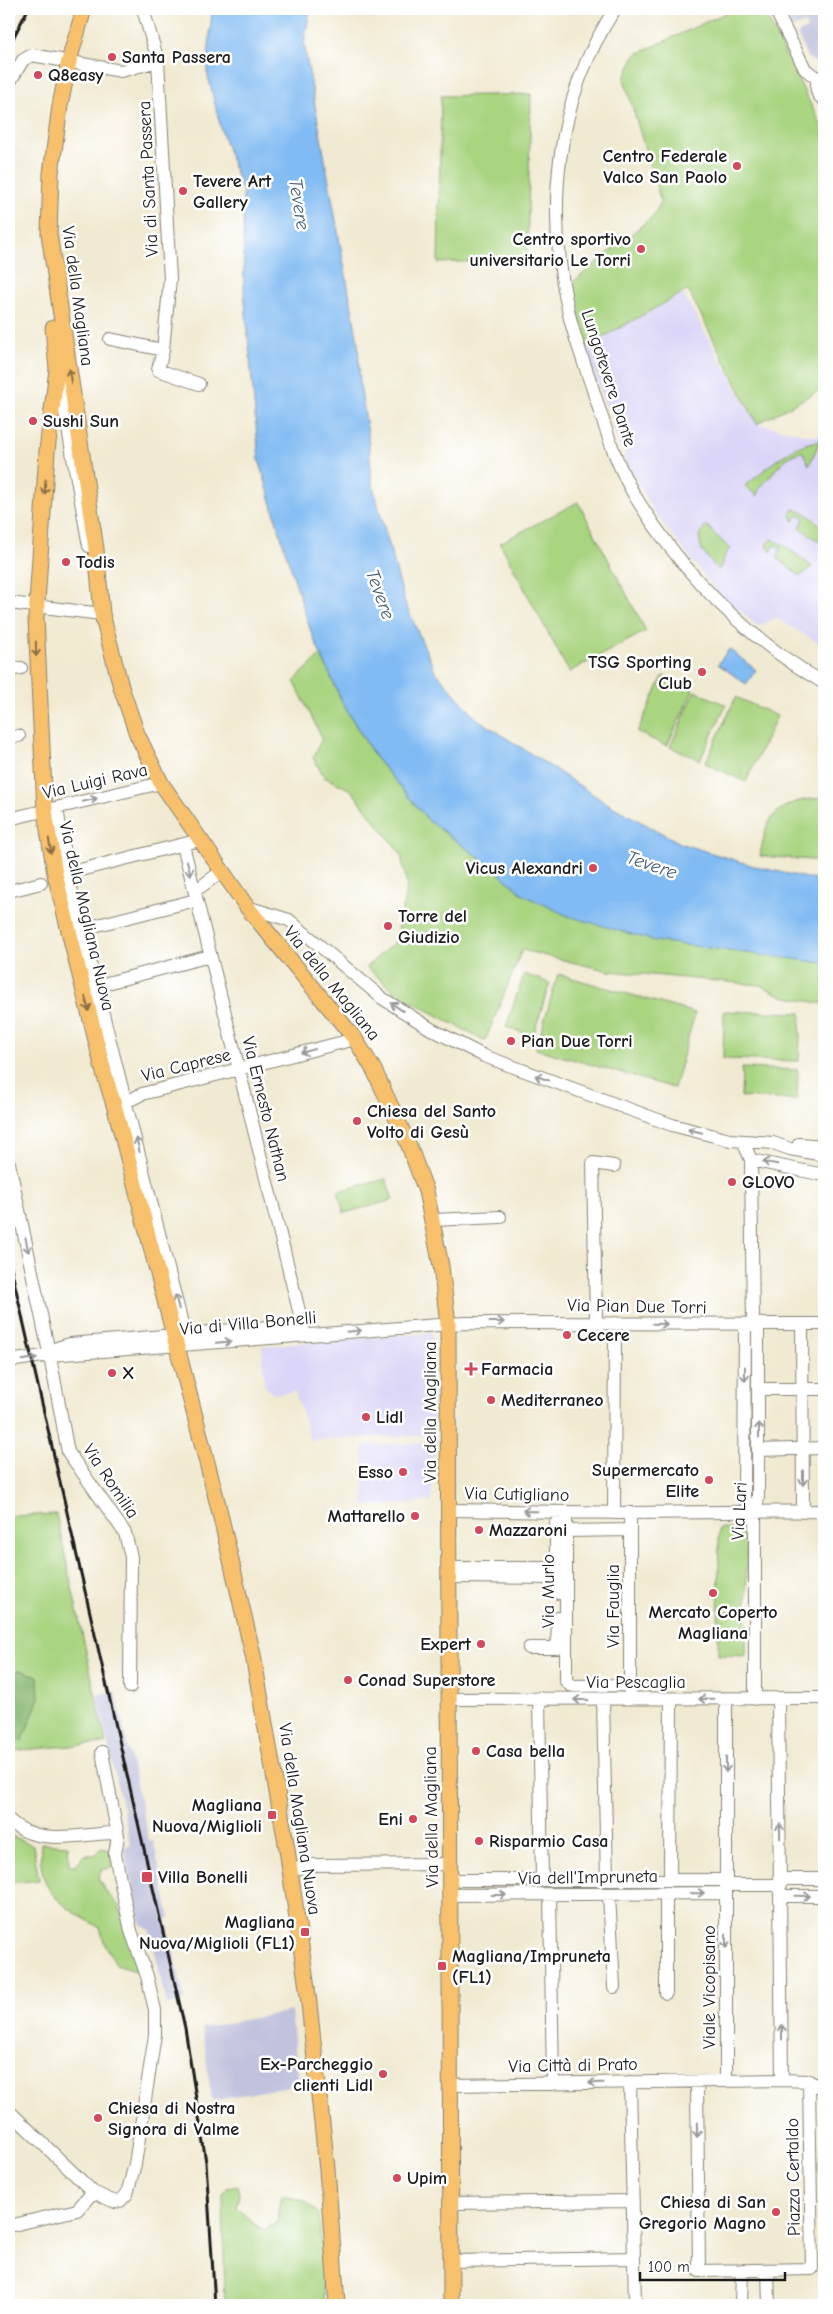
<svg xmlns="http://www.w3.org/2000/svg" width="833" height="2314" font-family="'Comic Neue',sans-serif">
	<rect width="100%" height="100%" fill="#fff"/>
	<filter id="ink" filterUnits="userSpaceOnUse"><feTurbulence type="fractalNoise" baseFrequency=".02" numOctaves="2"/><feDisplacementMap in="SourceGraphic" scale="10" xChannelSelector="R" yChannelSelector="G"/><feConvolveMatrix kernelMatrix="1 2 1 2 8 2 1 2 1" color-interpolation-filters="sRGB"/></filter>
	<filter id="wash" filterUnits="userSpaceOnUse"><feTurbulence type="fractalNoise" baseFrequency=".0096" numOctaves="4" result="noise"/><feDisplacementMap in="SourceGraphic" scale="20" xChannelSelector="R" yChannelSelector="G"/><feGaussianBlur stdDeviation="1.12" result="paint"/><feColorMatrix in="noise" values="0 0 0 0 0 0 0 0 0 0 0 0 0 0 0 0 0 1.4 0 .05"/><feComposite in="paint" operator="in"/></filter>
	<g filter="url(#wash)">
		<rect width="100%" height="100%" fill="#f1ead2"/>
		<path fill="#dbd6f7" d="M683 294 757 424 814 436 824 434V646L776 618 758 626 717 592 654 512 623 456 626 454 624 448 620 447 612 424 614 419 612 409 606 406 585 347Z
			M432 1333 434 1435 310 1440 295 1392 273 1394 264 1385 262 1346Z
			M434 1443 431 1502 364 1506 363 1445Z"/>
		<path fill="#c1c2dd" d="M783 9H824V61L818 64 808 58 797 34 807 29 805 23 792 28Z
			M115 1691 149 1840H153L170 1918 166 1919 185 2001 167 2005 150 1931 141 1924 124 1847 131 1845 97 1695Z
			M291 2011 299 2084 212 2101 202 2028Z"/>
		<path fill="#a9d480" stroke="#62784e" d="M734 9H763L824 131V388L757 424 688 290 585 347 572 283 653 216 661 202 624 79 635 55Z
			M531 94 527 259 438 263 441 96Z
			M820 441 809 465 803 452C785 452 770 478 759 489L757 496 745 486C766 469 792 443 820 441Z
			M578 502 646 631 569 672 500 543Z
			M794 509 807 514 824 528V545L800 528 804 518 798 515 794 521 790 514Z
			M706 525 730 549C722 555 724 565 718 570L702 551 699 536Z
			M771 539 784 545 812 567 800 576 777 558 781 548 774 545 771 552 766 545Z
			M321 655 343 704 375 757 429 821 488 864 524 895 750 952 824 963V1004L782 996 760 985 609 971 522 950 485 1041 398 994 366 967 396 941 407 886 401 854 351 790 324 777 313 758 322 738 294 681Z
			M663 676 693 690 667 746 637 732Z
			M695 691 726 705 700 760 670 747Z
			M736 697 777 716 746 782 705 763Z
			M824 798V861L760 856C762 846 764 831 769 822 781 802 804 799 824 798Z
			M524 974 550 983 533 1036 506 1027Z
			M558 974 695 1013 674 1088 536 1049Z
			M724 1011 801 1013 799 1061 723 1059Z
			M742 1068 798 1070 797 1100 741 1097Z
			M386 1179 393 1200 344 1213 338 1191Z
			M56 1514 106 1743 9 1751V1516Z
			M719 1528 747 1529 746 1656 718 1655Z
			M9 1835 33 1845 39 1880 9 1883Z
			M41 1843 68 1845 69 1865H76L84 1855H95L101 1848 109 1850 113 1867 102 1870 98 1878 106 1892 119 1906 141 1967 136 1971 116 1965 105 1945 100 1928C61 1904 37 1895 41 1843Z
			M237 2185 239 2194 237 2207 254 2224 265 2230 277 2222 282 2196 305 2201 319 2214 324 2305H225L223 2194 228 2187Z"/>
		<path fill="#86b66e" stroke="#516945" d="M19 1670 38 1676 39 1698 23 1740 9 1743V1681Z"/>
		<path fill="#81bbf3" stroke="#4e6c88" d="M212 9H310L304 44 358 342 360 385 368 434 372 483 405 603 435 671 476 718 606 803 682 844 754 866 806 878 824 879V963L655 941 568 916 524 895 488 864 429 821 375 757 343 704 311 632 282 540 259 459 244 291 243 193 222 133 207 72Z
			M729 649 756 670 746 684 718 664Z"/>
	</g>
	<g filter="url(#ink)">
		<g fill="none" stroke-linecap="round" stroke-linejoin="round">
			<g stroke="#868377" stroke-width="14">
				<path id="minor" d="M143 9 158 61 170 279 163 350 158 370 199 384
					M615 9C555 100 545 209 569 314 575 341 586 367 594 393 606 430 617 468 638 501 685 576 748 639 824 683
					M775 9 805 69 819 80
					M824 75C814 82 814 93 824 100
					M9 83 23 60 32 55 121 71 158 61
					M110 339 163 350
					M59 379 89 546
					M9 603 102 614 100 605
					M9 670 21 668
					M9 738 19 736
					M57 808 67 873 185 1335 175 1346
					M9 819 161 783
					M183 845 305 1335
					M76 871 200 840
					M9 891 41 883
					M195 891 222 871
					M247 907 289 920 382 998 431 1029 484 1056 672 1125 730 1140 773 1143 790 1149 824 1155
					M90 927 196 900
					M107 983 210 956
					M120 1105 142 1094 355 1039
					M743 1141 751 1160 753 1325
					M799 1144 824 1146
					M751 1160 824 1175
					M9 1163 51 1362 68 1452 125 1533 131 1557 130 1687
					M434 1220 500 1217
					M596 1322 593 1163 614 1166
					M802 1324 803 1512
					M745 1325 744 1498 755 1513
					M50 1355 57 1348 70 1344 302 1324
					M9 1361 50 1355 464 1323 824 1324
					M759 1389H824
					M759 1450 824 1448
					M449 1510 630 1513 824 1511
					M566 1512V1681L570 1685 575 1686 630 1685
					M614 1513 615 1323
					M566 1531 630 1530
					M448 1568H556V1523
					M448 1577 558 1578V1593
					M529 1648H557L558 1618
					M630 1693V1513
					M539 1698 542 1880
					M448 1699 824 1698
					M726 1699V2081
					M755 1699V1513L758 1498V1325
					M778 1699 782 2080
					M603 1700 607 1880
					M9 1820C36 1847 80 1834 114 1833L118 1836
					M291 1870 311 1865 450 1864
					M670 1879 671 1700
					M781 1879H824
					M450 1880H726
					M726 1885H781
					M666 1893V1993
					M609 1894 614 1987
					M450 1895 726 1893
					M550 1895 553 2084
					M781 1896H824
					M630 2082 635 2305
					M697 2082 699 2271 812 2269 809 2081
					M450 2085 782 2080 809 2081 817 2086H824
					M9 2111 93 2192 115 2202 120 2201 127 2194 135 2164 155 2035V2010L147 1976 131 1931 120 1879 115 1854 118 1836 102 1752
					M451 2203 633 2201
					M9 2226 77 2210 93 2192
					M451 2261 633 2258
					M768 2270 769 2305
					M741 2305 742 2270"/>
			</g>
			<g stroke="#868377" stroke-width="17">
				<path id="major" d="M84 9 69 61 60 106 51 173 49 234 96 549 102 614 121 687 137 734 161 783 247 907 355 1039 374 1070 408 1143 426 1191 441 1266 448 1324 451 2305
					M53 328 57 369 47 451 36 618 45 811 55 874 104 1073 115 1108 218 1505 253 1655 287 1849 308 1995 327 2169 337 2305"/>
			</g>
			<use href="#minor" stroke="#fff" stroke-width="12"/>
			<use href="#major" stroke="#f7c06c" stroke-width="15"/>
			<path stroke="#1c1c1c" stroke-width="3" d="M9 46 28 9
				M9 1259 185 2028 206 2162 215 2305"/>
		</g>
		<defs><path id="oneway-shaft" d="M-6 0H5M1.5-3L5.5 0L1.5 3" fill="none" stroke-width="1.6" stroke-linecap="round" stroke-linejoin="round" transform="scale(1.25)"/></defs>
		<g stroke="#8a6e44">
			<use href="#oneway-shaft" transform="translate(70 376) rotate(-99)"/>
			<use href="#oneway-shaft" transform="translate(45 487) rotate(94)"/>
			<use href="#oneway-shaft" transform="translate(36 649) rotate(89)"/>
			<use href="#oneway-shaft" transform="translate(50 846) rotate(81)"/>
			<use href="#oneway-shaft" transform="translate(87 1004) rotate(76)"/>
		</g>
		<g stroke="#999">
			<use href="#oneway-shaft" transform="translate(90 800) rotate(-14)"/>
			<use href="#oneway-shaft" transform="translate(189 868) rotate(74)"/>
			<use href="#oneway-shaft" transform="translate(397 1007) rotate(-147)"/>
			<use href="#oneway-shaft" transform="translate(308 1051) rotate(165)"/>
			<use href="#oneway-shaft" transform="translate(542 1078) rotate(-161)"/>
			<use href="#oneway-shaft" transform="translate(695 1131) rotate(-166)"/>
			<use href="#oneway-shaft" transform="translate(138 1145) rotate(-103)"/>
			<use href="#oneway-shaft" transform="translate(770 1163) rotate(-170)"/>
			<use href="#oneway-shaft" transform="translate(27 1245) rotate(78)"/>
			<use href="#oneway-shaft" transform="translate(177 1302) rotate(-104)"/>
			<use href="#oneway-shaft" transform="translate(497 1322)"/>
			<use href="#oneway-shaft" transform="translate(660 1324) rotate(1)"/>
			<use href="#oneway-shaft" transform="translate(354 1331) rotate(-5)"/>
			<use href="#oneway-shaft" transform="translate(224 1342) rotate(-5)"/>
			<use href="#oneway-shaft" transform="translate(30 1359) rotate(-10)"/>
			<use href="#oneway-shaft" transform="translate(745 1374) rotate(90)"/>
			<use href="#oneway-shaft" transform="translate(759 1430) rotate(-90)"/>
			<use href="#oneway-shaft" transform="translate(803 1478) rotate(90)"/>
			<use href="#oneway-shaft" transform="translate(530 1511) rotate(-179)"/>
			<use href="#oneway-shaft" transform="translate(706 1699) rotate(179)"/>
			<use href="#oneway-shaft" transform="translate(581 1700) rotate(-178)"/>
			<use href="#oneway-shaft" transform="translate(726 1765) rotate(90)"/>
			<use href="#oneway-shaft" transform="translate(780 1831) rotate(-91)"/>
			<use href="#oneway-shaft" transform="translate(697 1893) rotate(-1)"/>
			<use href="#oneway-shaft" transform="translate(499 1895)"/>
			<use href="#oneway-shaft" transform="translate(803 1896) rotate(1)"/>
			<use href="#oneway-shaft" transform="translate(726 1941) rotate(90)"/>
			<use href="#oneway-shaft" transform="translate(782 2032) rotate(-90)"/>
			<use href="#oneway-shaft" transform="translate(596 2083) rotate(179)"/>
			<use href="#oneway-shaft" transform="translate(697 2130) rotate(89)"/>
		</g>
	</g>
	<g fill="#d1495b" stroke="#fff" stroke-width="2">
		<circle cx="112" cy="57" r="5"/>
		<circle cx="38" cy="75" r="5"/>
		<circle cx="737" cy="166" r="5"/>
		<circle cx="183" cy="191" r="5"/>
		<circle cx="641" cy="249" r="5"/>
		<circle cx="33" cy="421" r="5"/>
		<circle cx="66" cy="562" r="5"/>
		<circle cx="702" cy="672" r="5"/>
		<circle cx="593" cy="868" r="5"/>
		<circle cx="388" cy="926" r="5"/>
		<circle cx="511" cy="1041" r="5"/>
		<circle cx="357" cy="1121" r="5"/>
		<circle cx="732" cy="1182" r="5"/>
		<circle cx="567" cy="1335" r="5"/>
		<path d="M468.5 1361.5h5v5h5v5h-5v5h-5v-5h-5v-5h5z"/>
		<circle cx="112" cy="1373" r="5"/>
		<circle cx="491" cy="1400" r="5"/>
		<circle cx="366" cy="1417" r="5"/>
		<circle cx="403" cy="1472" r="5"/>
		<circle cx="709" cy="1480" r="5"/>
		<circle cx="415" cy="1516" r="5"/>
		<circle cx="479" cy="1530" r="5"/>
		<circle cx="713" cy="1593" r="5"/>
		<circle cx="481" cy="1644" r="5"/>
		<circle cx="348" cy="1680" r="5"/>
		<circle cx="476" cy="1751" r="5"/>
		<rect x="267" y="1810" width="10" height="10" rx="2.5"/>
		<circle cx="413" cy="1819" r="5"/>
		<circle cx="479" cy="1841" r="5"/>
		<rect x="141" y="1871" width="12" height="12" rx="2.5"/>
		<rect x="300" y="1927" width="10" height="10" rx="2.5"/>
		<rect x="437" y="1961" width="10" height="10" rx="2.5"/>
		<circle cx="383" cy="2074" r="5"/>
		<circle cx="98" cy="2118" r="5"/>
		<circle cx="397" cy="2178" r="5"/>
		<circle cx="776" cy="2212" r="5"/>
	</g>
	<g text-anchor="middle" stroke-width="5" stroke-linejoin="round" paint-order="stroke">
		<g font-size="18" font-weight="bold" fill="#1c1c1c" stroke="#fff" text-anchor="start">
			<text x="122" y="63">Santa Passera</text>
			<text x="48" y="81">Q8easy</text>
			<text x="727" y="162" text-anchor="end">Centro Federale<tspan x="727" dy="21">Valco San Paolo</tspan></text>
			<text x="193" y="187">Tevere Art<tspan x="193" dy="21">Gallery</tspan></text>
			<text x="631" y="245" text-anchor="end">Centro sportivo<tspan x="631" dy="21">universitario Le Torri</tspan></text>
			<text x="43" y="427">Sushi Sun</text>
			<text x="76" y="568">Todis</text>
			<text x="692" y="668" text-anchor="end">TSG Sporting<tspan x="692" dy="21">Club</tspan></text>
			<text x="583" y="874" text-anchor="end">Vicus Alexandri</text>
			<text x="398" y="922">Torre del<tspan x="398" dy="21">Giudizio</tspan></text>
			<text x="521" y="1047">Pian Due Torri</text>
			<text x="367" y="1117">Chiesa del Santo<tspan x="367" dy="21">Volto di Gesù</tspan></text>
			<text x="742" y="1188">GLOVO</text>
			<text x="577" y="1341">Cecere</text>
			<text x="481" y="1375">Farmacia</text>
			<text x="122" y="1379">X</text>
			<text x="501" y="1406">Mediterraneo</text>
			<text x="376" y="1423">Lidl</text>
			<text x="699" y="1476" text-anchor="end">Supermercato<tspan x="699" dy="21">Elite</tspan></text>
			<text x="393" y="1478" text-anchor="end">Esso</text>
			<text x="405" y="1522" text-anchor="end">Mattarello</text>
			<text x="489" y="1536">Mazzaroni</text>
			<text x="713" y="1618" text-anchor="middle">Mercato Coperto<tspan x="713" dy="21">Magliana</tspan></text>
			<text x="471" y="1650" text-anchor="end">Expert</text>
			<text x="358" y="1686">Conad Superstore</text>
			<text x="486" y="1757">Casa bella</text>
			<text x="262" y="1811" text-anchor="end">Magliana<tspan x="262" dy="21">Nuova/Miglioli</tspan></text>
			<text x="403" y="1825" text-anchor="end">Eni</text>
			<text x="489" y="1847">Risparmio Casa</text>
			<text x="158" y="1883">Villa Bonelli</text>
			<text x="295" y="1928" text-anchor="end">Magliana<tspan x="295" dy="21">Nuova/Miglioli (FL1)</tspan></text>
			<text x="452" y="1962">Magliana/Impruneta<tspan x="452" dy="21">(FL1)</tspan></text>
			<text x="373" y="2070" text-anchor="end">Ex-Parcheggio<tspan x="373" dy="21">clienti Lidl</tspan></text>
			<text x="108" y="2114">Chiesa di Nostra<tspan x="108" dy="21">Signora di Valme</tspan></text>
			<text x="407" y="2184">Upim</text>
			<text x="766" y="2208" text-anchor="end">Chiesa di San<tspan x="766" dy="21">Gregorio Magno</tspan></text>
		</g>
		<g font-size="18" fill="#1c1c1c" stroke="#fff">
			<text transform="translate(148 179) rotate(-93)" y="6">Via di Santa Passera</text>
			<text transform="translate(78 296) rotate(82)" y="6">Via della Magliana</text>
			<text transform="translate(609 378) rotate(72)" y="6">Lungotevere Dante</text>
			<text transform="translate(95 781) rotate(-13)" y="6">Via Luigi Rava</text>
			<text transform="translate(87 916) rotate(77)" y="6">Via della Magliana Nuova</text>
			<text transform="translate(332 983) rotate(51)" y="6">Via della Magliana</text>
			<text transform="translate(186 1065) rotate(-14)" y="6">Via Caprese</text>
			<text transform="translate(266 1109) rotate(76)" y="6">Via Ernesto Nathan</text>
			<text transform="translate(637 1306) rotate(1)" y="6">Via Pian Due Torri</text>
			<text transform="translate(248 1323) rotate(-5)" y="6">Via di Villa Bonelli</text>
			<text transform="translate(430 1412) rotate(-90)" y="6">Via della Magliana</text>
			<text transform="translate(111 1481) rotate(56)" y="6">Via Romilia</text>
			<text transform="translate(517 1494) rotate(1)" y="6">Via Cutigliano</text>
			<text transform="translate(739 1511) rotate(-87)" y="6">Via Lari</text>
			<text transform="translate(548 1591) rotate(-90)" y="6">Via Murlo</text>
			<text transform="translate(613 1606) rotate(-90)" y="6">Via Fauglia</text>
			<text x="636" y="1688">Via Pescaglia</text>
			<text transform="translate(431 1817) rotate(-91)" y="6">Via della Magliana</text>
			<text transform="translate(300 1819) rotate(81)" y="6">Via della Magliana Nuova</text>
			<text transform="translate(588 1877) rotate(-1)" y="6">Via dell'Impruneta</text>
			<text transform="translate(709 1987) rotate(-90)" y="6">Viale Vicopisano</text>
			<text transform="translate(573 2065) rotate(-1)" y="6">Via Città di Prato</text>
			<text transform="translate(793 2177) rotate(-91)" y="6">Piazza Certaldo</text>
		</g>
		<g font-size="19" font-style="italic" fill="#445c72" stroke="#fff">
			<text transform="translate(300 204) rotate(81)" y="7">Tevere</text>
			<text transform="translate(381 594) rotate(70)" y="7">Tevere</text>
			<text transform="translate(652 864) rotate(19)" y="7">Tevere</text>
		</g>
	</g>
	<rect width="833" height="2314" fill="none" stroke="#fff" stroke-width="30"/>
	<path d="M640 2272v8h145v-8" fill="none" stroke="#1c1c1c" stroke-width="2.5"/>
	<text x="648" y="2272" font-size="15" fill="#1c1c1c" stroke="#ffffff" stroke-width="4" paint-order="stroke">100 m</text>
</svg>
